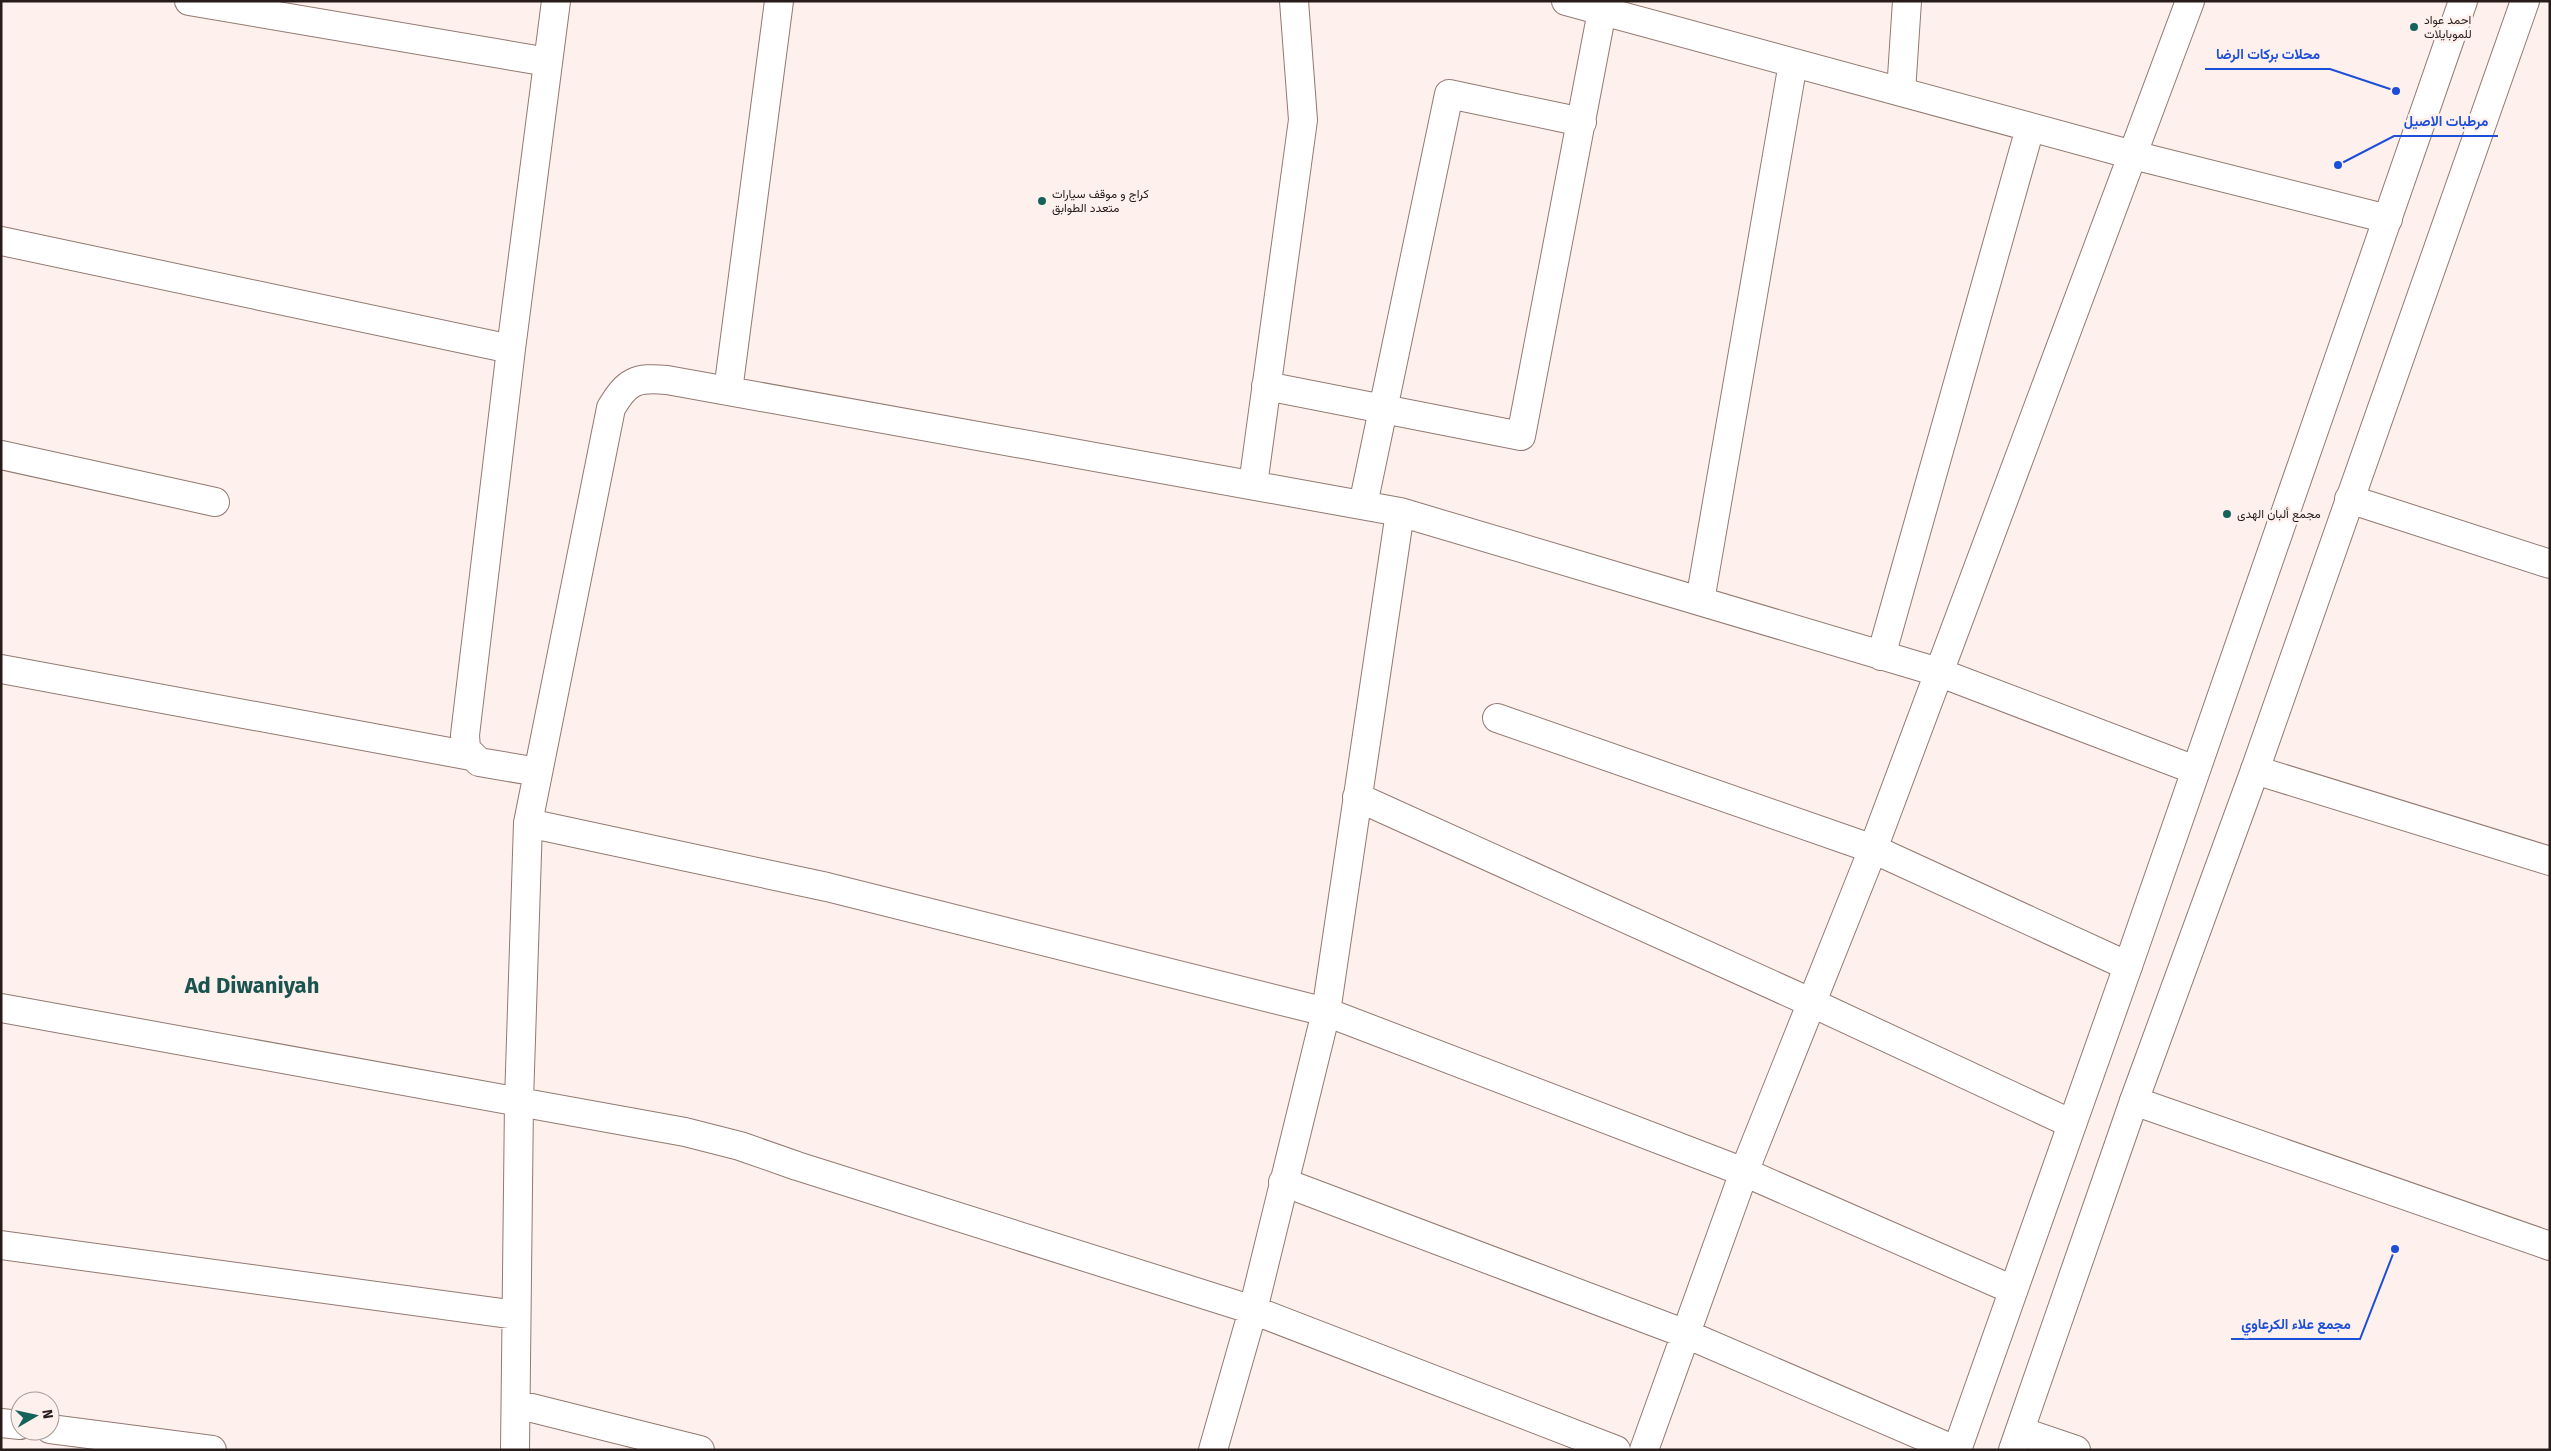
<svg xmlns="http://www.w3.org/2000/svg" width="2551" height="1451" font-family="'Fira Sans',Vazirmatn,sans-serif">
	<rect width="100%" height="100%" fill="#fdf0ed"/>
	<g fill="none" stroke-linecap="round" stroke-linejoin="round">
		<g stroke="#947971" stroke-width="30">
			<path id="minor" d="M189 1 548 62
				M1566 1 2133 155 2388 219
				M1901 92 1907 1
				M1 241 511 349
				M1266 386 1521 436 1602 11
				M728 391 779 1
				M1 455 215 502
				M1253 485 1303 120 1294 1
				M2349 499 2550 564
				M1363 505 1449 94 1582 122
				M1700 601 1793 63
				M1881 656 2030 128
				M1 669 471 756
				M1497 718 1873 849 2128 966
				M2255 770 2550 861
				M538 772 479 762 466 749 465 735 511 349 556 1
				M1357 797 1810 1002 2072 1124
				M528 823 827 887 1326 1012 1744 1172 2013 1290
				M1 1008 685 1132 740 1146 797 1166 1253 1310 1616 1450
				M2134 1101 2550 1246
				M1283 1182 1686 1334 1955 1450
				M1 1245 516 1315
				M516 1404 700 1450
				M1 1423 20 1425
				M50 1429 212 1450
				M2020 1431 2076 1450
				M515 1450 519 1101 528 823 611 408C627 381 636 377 667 380L1400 512 1938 672 2195 770
				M1213 1450 1253 1310 1326 1012 1400 512
				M1644 1450 1744 1172 1873 849 2190 1"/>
		</g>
		<g stroke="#947971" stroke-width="30">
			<path id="major" d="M1957 1450 2128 966 2463 1
				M2013 1450 2134 1101 2255 770 2525 1"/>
		</g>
		<use href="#minor" stroke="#fff" stroke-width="28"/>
		<use href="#major" stroke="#fff" stroke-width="28"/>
	</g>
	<g fill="#15625b" stroke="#fdf0ed" stroke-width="2">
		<circle cx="2414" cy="27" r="5"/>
		<circle cx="1042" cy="201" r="5"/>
		<circle cx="2227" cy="514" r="5"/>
	</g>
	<g text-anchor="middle" stroke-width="5" stroke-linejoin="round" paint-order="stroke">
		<g font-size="12" fill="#271c19" stroke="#fdf0ed" text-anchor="start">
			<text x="2424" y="24">احمد عواد<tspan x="2424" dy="14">للموبايلات</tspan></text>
			<text x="1052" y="198">كراج و موقف سيارات<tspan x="1052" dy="14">متعدد الطوابق</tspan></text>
			<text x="2237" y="518">مجمع ألبان الهدى</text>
		</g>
		<g font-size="22" font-weight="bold" fill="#19544e" stroke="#fdf0ed">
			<text x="252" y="993">Ad Diwaniyah</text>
		</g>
	</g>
	<path fill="none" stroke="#1d4ed8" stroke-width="2" d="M2396 91L2330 69H2205M2338 165L2394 136H2498M2395 1249L2360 1339H2231"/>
	<g fill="#1d4ed8" stroke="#fdf0ed" stroke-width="2">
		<circle cx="2396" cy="91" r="5"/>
		<circle cx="2338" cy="165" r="5"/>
		<circle cx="2395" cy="1249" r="5"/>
	</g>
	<g font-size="14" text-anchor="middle" font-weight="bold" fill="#1d4ed8" stroke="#fdf0ed" stroke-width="5" stroke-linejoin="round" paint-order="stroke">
		<text x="2268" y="59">محلات بركات الرضا</text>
		<text x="2446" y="126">مرطبات الاصيل</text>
		<text x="2296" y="1329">مجمع علاء الكرعاوي</text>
	</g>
	<rect width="2551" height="1451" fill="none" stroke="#271c19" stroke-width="5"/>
	<g transform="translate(35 1416) rotate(81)"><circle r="24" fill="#fdf0ed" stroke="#a79b98"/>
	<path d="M0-4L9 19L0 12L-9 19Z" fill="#15625b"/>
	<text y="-8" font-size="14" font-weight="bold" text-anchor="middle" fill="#271c19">N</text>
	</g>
</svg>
